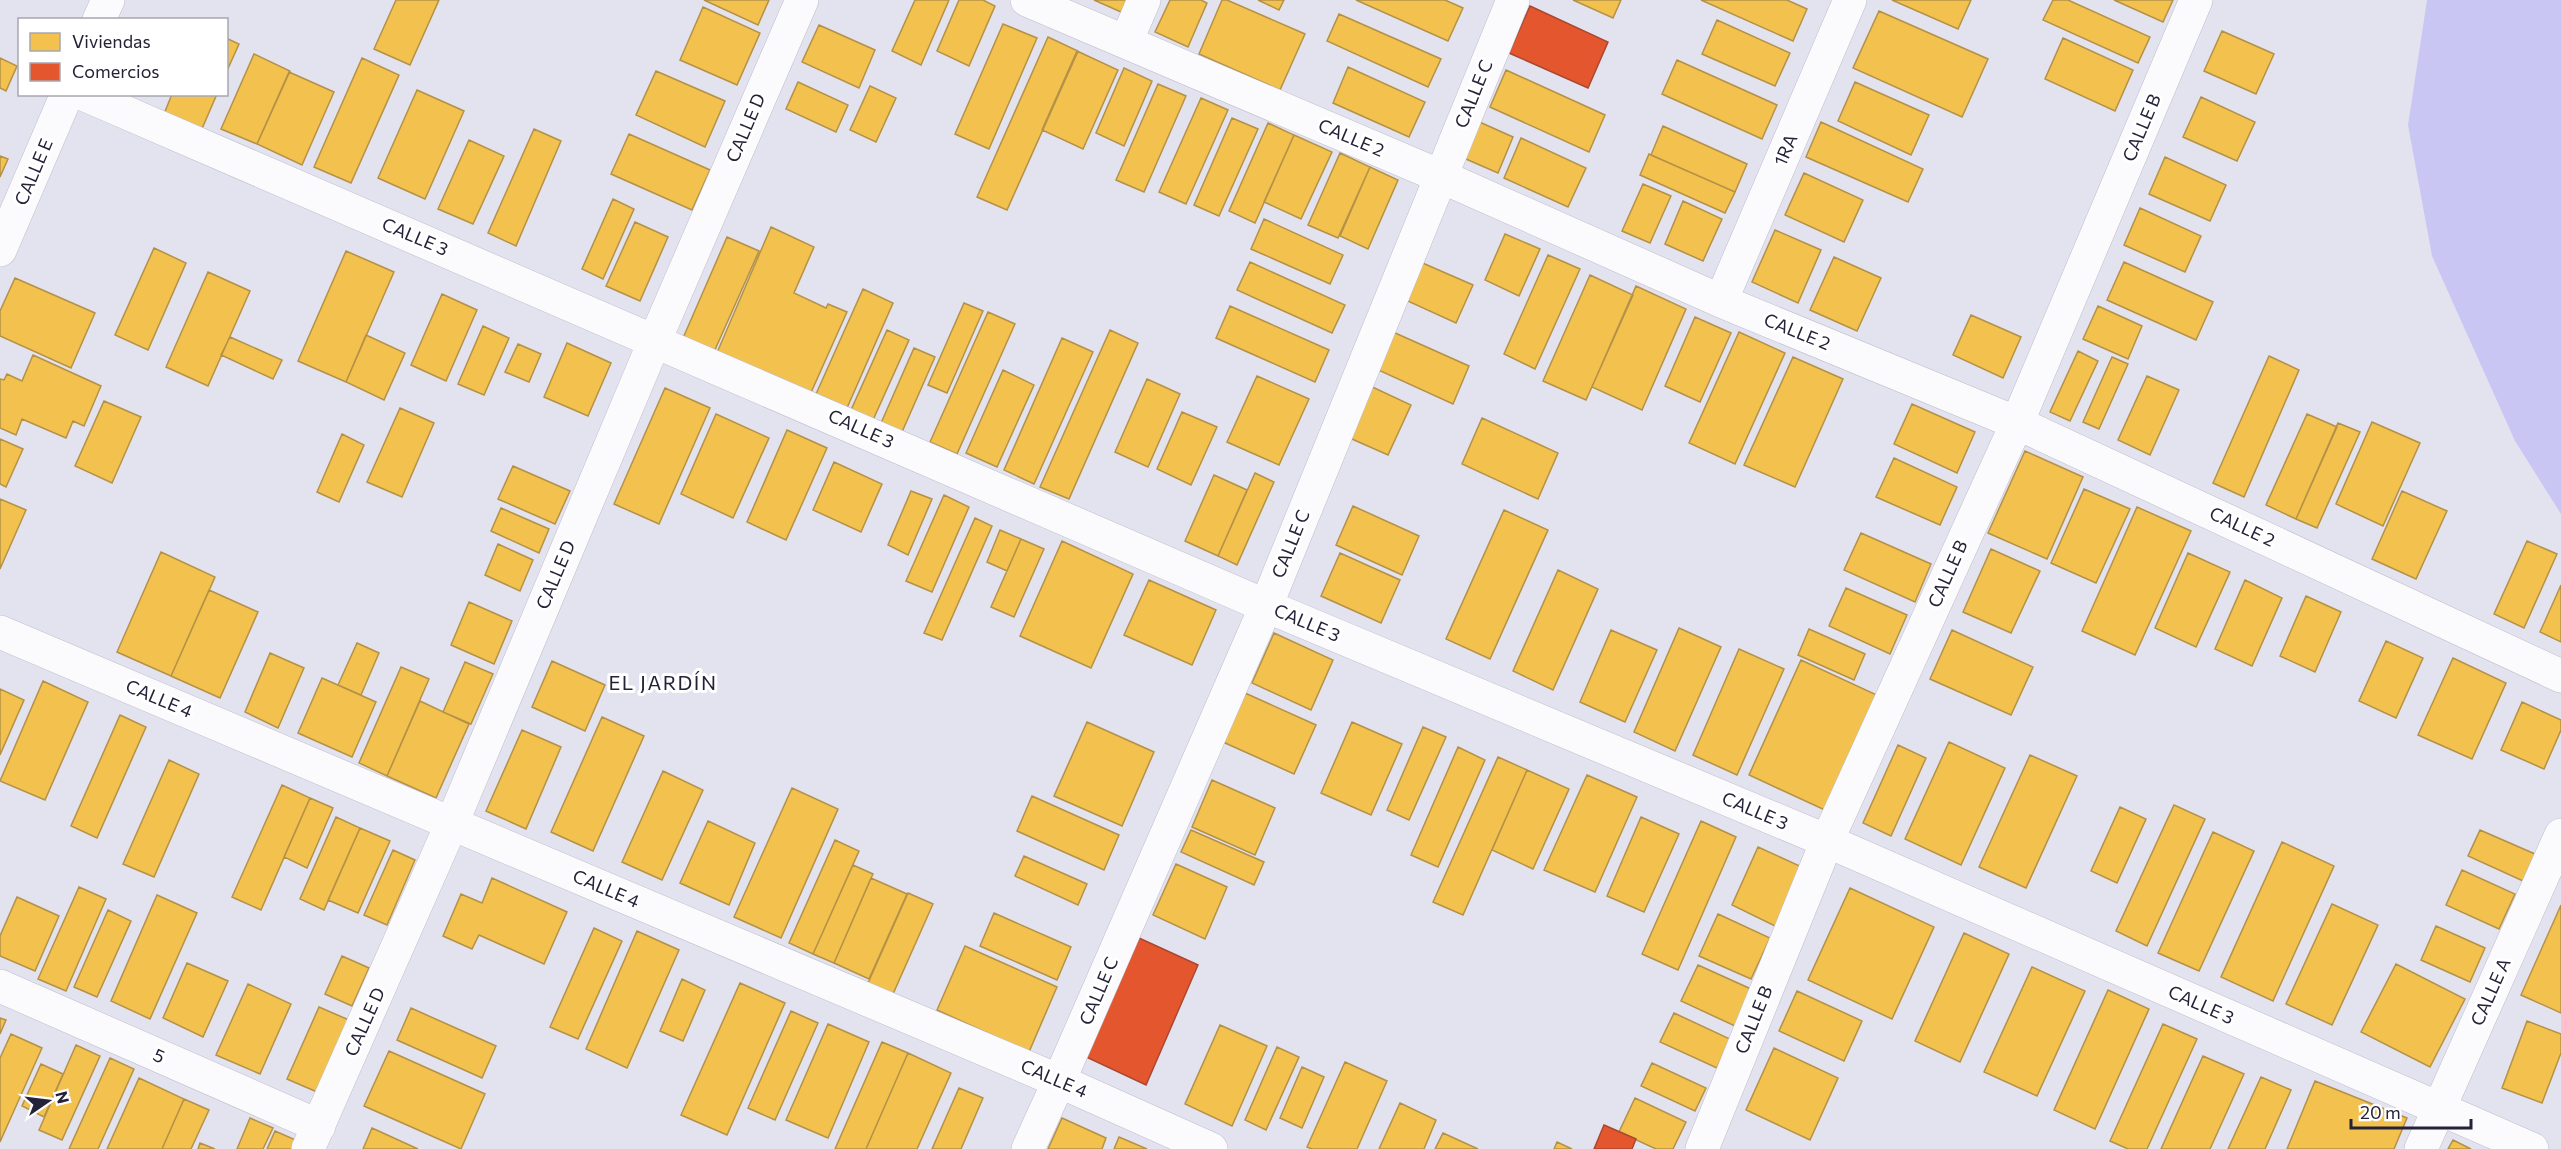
<svg xmlns="http://www.w3.org/2000/svg" width="2561" height="1149" font-family="Commissioner,sans-serif">
	<rect width="100%" height="100%" fill="#e3e3ef"/>
	<path fill="#cac6f4" d="M2427 0H2561V514L2515 441 2432 256 2408 125Z"/>
	<path fill="#f2c14e" stroke="#b49147" stroke-width="1.5" d="M396 0H439L410 65 374 49Z
		M704 0H769L758 25Z
		M915 0H949L921 65 892 51Z
		M959 0H983L995 6 969 66 937 51Z
		M1094 0H1127L1121 12Z
		M1170 0H1201L1207 3 1188 47 1155 32Z
		M1222 0H1227L1305 34 1280 90 1199 54Z
		M1258 0H1284L1279 10Z
		M1356 0H1445L1463 8 1448 41Z
		M1573 0H1621L1613 18Z
		M1701 0H1787L1807 9 1793 41Z
		M1892 0H1971L1958 29Z
		M2053 0H2068L2150 37 2138 63 2043 20Z
		M2114 0H2173L2163 22Z
		M703 7 760 33 737 85 680 60Z
		M1879 11 1988 59 1962 117 1853 68Z
		M1339 14 1441 59 1428 87 1327 41Z
		M1717 20 1790 53 1775 86 1702 54Z
		M1003 24 1037 38 989 149 955 134Z
		M819 25 875 50 859 88 802 62Z
		M2222 31 2274 54 2256 94 2204 71Z
		M1048 37 1078 51 1007 210 977 197Z
		M226 38 239 44 226 73Z
		M2063 38 2133 70 2115 111 2045 79Z
		M1077 51 1118 70 1083 149 1042 130Z
		M254 54 290 71 257 144 221 129Z
		M0 58 17 66 6 91 0 88Z
		M362 58 399 75 351 183 314 167Z
		M1677 60 1777 105 1762 139 1662 94Z
		M1348 67 1425 102 1409 137 1333 103Z
		M1124 68 1152 81 1124 146 1096 133Z
		M1506 70 1605 115 1589 152 1490 107Z
		M656 71 725 101 705 147 636 115Z
		M289 72 334 92 302 165 257 144Z
		M798 82 848 105 836 132 786 109Z
		M1855 82 1929 115 1911 155 1838 121Z
		M1158 84 1186 96 1144 192 1116 180Z
		M870 86 896 98 876 142 850 130Z
		M417 90 464 111 425 199 378 178Z
		M172 94H217L201 131 164 114Z
		M2201 97 2255 122 2237 161 2183 137Z
		M1201 98 1228 110 1186 204 1159 192Z
		M1232 118 1258 129 1219 216 1194 205Z
		M1475 120 1513 137 1498 173 1459 156Z
		M1821 122 1923 169 1908 202 1806 157Z
		M1268 123 1294 135 1255 223 1229 211Z
		M1663 126 1747 164 1735 192 1651 155Z
		M534 129 561 141 516 246 488 233Z
		M629 134 710 170 692 210 611 174Z
		M1294 135 1332 152 1301 219 1264 202Z
		M1521 138 1586 168 1568 207 1504 178Z
		M469 140 504 156 473 224 438 209Z
		M1340 153 1370 167 1338 238 1308 225Z
		M1649 154 1735 192 1725 213 1640 175Z
		M0 156 8 159 0 177Z
		M2165 157 2226 185 2210 221 2149 194Z
		M1370 167 1398 180 1368 249 1340 236Z
		M1804 173 1863 200 1844 242 1785 215Z
		M1643 184 1671 196 1650 243 1622 231Z
		M613 199 634 209 603 279 582 269Z
		M1683 201 1722 219 1703 261 1665 244Z
		M2140 208 2201 236 2185 272 2124 245Z
		M1264 219 1343 255 1330 284 1251 249Z
		M635 222 668 237 640 301 606 286Z
		M771 227 814 247 794 293 826 308 828 304 847 312 809 397 716 355Z
		M1775 230 1821 250 1798 303 1752 282Z
		M1505 234 1540 249 1519 296 1485 280Z
		M727 237 759 251 714 352 683 338Z
		M154 248 186 263 148 350 115 335Z
		M346 251 394 272 346 382 298 361Z
		M1548 255 1580 269 1535 369 1504 354Z
		M1834 257 1881 278 1857 331 1810 310Z
		M1418 261 1473 285 1456 323 1401 298Z
		M1250 262 1345 305 1332 333 1237 290Z
		M2124 262 2213 302 2196 340 2107 300Z
		M208 272 250 291 208 386 166 367Z
		M1590 275 1633 295 1586 400 1543 381Z
		M15 278 95 313 71 368 0 336V311Z
		M1636 286 1686 309 1642 410 1592 387Z
		M863 289 893 303 847 408 816 394Z
		M442 294 477 310 446 381 411 365Z
		M964 303 983 311 947 393 928 385Z
		M1230 306 1329 350 1315 382 1216 338Z
		M2098 306 2142 326 2128 359 2083 339Z
		M988 312 1015 324 957 454 930 442Z
		M1971 315 2021 337 2003 378 1953 355Z
		M1695 317 1731 333 1700 402 1665 386Z
		M483 326 509 338 484 395 458 384Z
		M887 330 909 340 873 420 851 410Z
		M1110 330 1138 343 1069 499 1040 487Z
		M1393 332 1469 366 1453 404 1376 369Z
		M1739 332 1785 353 1735 464 1689 443Z
		M366 335 405 353 384 400 346 382Z
		M230 337 282 360 273 379 221 355Z
		M1062 338 1093 352 1034 484 1004 470Z
		M567 343 611 363 588 416 544 397Z
		M518 344 541 354 529 382 505 372Z
		M914 348 935 357 902 432 881 423Z
		M2078 351 2098 361 2070 421 2050 412Z
		M33 355 101 386 84 426 73 421 66 438 22 419 16 435 0 428V379L4 380 7 374 22 381Z
		M2269 356 2299 370 2244 497 2213 483Z
		M1793 357 1843 379 1795 487 1744 465Z
		M2112 357 2128 364 2099 429 2083 422Z
		M1003 370 1034 385 997 467 966 453Z
		M1257 376 1309 399 1279 465 1227 442Z
		M2147 376 2179 390 2150 455 2118 440Z
		M1147 379 1180 394 1148 467 1115 452Z
		M1366 384 1411 405 1388 455 1343 435Z
		M665 388 710 408 659 524 614 504Z
		M104 401 141 417 112 483 75 466Z
		M1912 404 1975 432 1957 473 1894 444Z
		M400 408 434 423 402 497 367 482Z
		M1182 412 1217 427 1191 485 1157 469Z
		M716 414 769 438 733 518 681 494Z
		M2307 414 2337 427 2296 519 2266 505Z
		M1482 418 1558 453 1538 499 1462 464Z
		M2372 422 2420 443 2383 526 2336 504Z
		M2338 423 2360 432 2317 528 2296 519Z
		M787 430 827 448 786 540 747 522Z
		M342 434 364 445 339 502 317 492Z
		M0 439 23 449 6 487 0 484Z
		M2025 451 2083 477 2047 559 1988 533Z
		M1894 458 1957 487 1940 525 1876 497Z
		M834 462 882 484 861 532 813 510Z
		M513 466 570 491 555 524 498 499Z
		M1255 473 1274 482 1237 565 1218 556Z
		M1214 475 1247 490 1218 556 1185 541Z
		M2084 489 2130 509 2096 583 2051 563Z
		M911 491 932 499 908 555 888 545Z
		M2402 491 2447 511 2416 579 2372 559Z
		M944 495 969 507 932 592 906 581Z
		M0 499 26 510 0 569Z
		M1353 506 1419 536 1402 575 1336 545Z
		M2137 507 2191 531 2135 655 2082 631Z
		M501 508 549 529 539 553 491 531Z
		M1504 510 1548 530 1490 659 1446 639Z
		M975 518 992 526 942 640 924 633Z
		M1000 530 1021 539 1007 571 987 562Z
		M1861 533 1931 564 1915 602 1844 570Z
		M1021 539 1044 549 1014 617 991 607Z
		M1062 541 1133 574 1091 668 1020 636Z
		M2527 541 2557 554 2524 628 2494 614Z
		M498 544 533 560 520 591 485 575Z
		M1991 549 2040 571 2011 633 1963 612Z
		M161 552 215 577 171 676 117 652Z
		M1340 553 1400 580 1381 623 1321 596Z
		M2188 553 2230 572 2196 647 2155 628Z
		M1558 570 1598 589 1553 690 1513 671Z
		M1149 580 1216 610 1192 665 1124 635Z
		M2245 580 2282 598 2252 666 2215 649Z
		M2561 585V642L2540 632Z
		M1846 588 1907 615 1890 654 1829 626Z
		M209 590 258 612 220 698 171 676Z
		M2306 596 2341 612 2315 672 2280 656Z
		M469 602 512 621 494 664 451 645Z
		M1679 628 1721 647 1675 751 1634 732Z
		M1809 629 1865 654 1854 680 1798 655Z
		M1611 630 1657 650 1625 722 1580 702Z
		M1952 630 2033 667 2011 715 1930 679Z
		M1274 633 1333 660 1311 710 1252 683Z
		M2386 641 2423 658 2396 718 2359 701Z
		M357 643 379 653 361 695 338 685Z
		M1739 649 1784 669 1737 775 1693 755Z
		M270 653 304 668 278 728 245 712Z
		M2453 658 2506 683 2472 759 2418 735Z
		M1801 660 1879 696 1827 811 1749 775Z
		M552 661 605 685 585 731 532 707Z
		M465 662 493 674 471 724 443 712Z
		M401 667 429 679 387 776 359 763Z
		M322 678 376 702 352 757 298 733Z
		M43 681 88 702 45 800 0 781Z
		M0 689 24 700 0 755Z
		M1245 693 1316 725 1294 774 1223 742Z
		M420 701 469 724 436 798 387 776Z
		M2522 702 2561 720V730L2544 769 2501 750Z
		M120 715 146 727 97 838 71 826Z
		M602 717 644 736 593 851 551 832Z
		M1087 722 1154 752 1122 826 1054 796Z
		M1352 722 1402 744 1371 815 1321 793Z
		M1423 727 1446 737 1409 820 1387 810Z
		M522 730 561 747 526 829 486 811Z
		M1949 742 2005 768 1961 865 1905 839Z
		M1898 745 1926 758 1891 836 1863 823Z
		M1458 747 1485 760 1438 867 1411 855Z
		M2030 755 2077 776 2026 888 1979 867Z
		M1498 757 1527 770 1463 915 1433 902Z
		M169 760 199 774 154 877 123 864Z
		M1527 770 1569 789 1533 869 1492 850Z
		M663 771 703 790 662 880 622 862Z
		M1587 775 1637 797 1595 892 1544 870Z
		M1212 780 1275 808 1255 855 1192 827Z
		M282 785 310 798 261 910 232 897Z
		M792 788 838 809 781 938 734 917Z
		M1032 796 1119 835 1104 870 1017 831Z
		M310 798 333 808 307 868 284 857Z
		M2174 805 2205 819 2147 946 2116 931Z
		M2120 807 2146 819 2117 883 2091 871Z
		M336 817 360 828 324 910 300 899Z
		M1641 817 1679 834 1644 912 1607 896Z
		M708 821 755 843 729 905 680 883Z
		M1701 821 1736 837 1678 970 1642 954Z
		M360 828 390 841 358 913 328 900Z
		M1191 830 1264 862 1254 885 1181 852Z
		M2480 830 2535 854 2523 881 2468 856Z
		M2213 832 2254 851 2199 971 2158 953Z
		M835 840 859 851 813 954 789 943Z
		M2282 842 2334 866 2273 1001 2221 977Z
		M1758 847 1802 867 1775 926 1732 905Z
		M393 850 415 860 387 925 364 915Z
		M1024 856 1087 884 1078 905 1015 876Z
		M1176 864 1227 887 1205 939 1153 915Z
		M853 865 873 874 834 963 813 954Z
		M2462 870 2515 894 2499 929 2446 905Z
		M492 878 567 912 544 964 479 935 472 949 443 936 461 894 482 903Z
		M871 878 907 894 869 979 834 963Z
		M79 887 106 899 66 991 38 979Z
		M1850 888 1934 927 1892 1019 1808 980Z
		M908 893 933 904 893 994 868 983Z
		M157 895 197 913 150 1019 111 1001Z
		M17 897 59 916 35 971 0 956V936Z
		M2332 904 2378 925 2332 1025 2286 1004Z
		M2561 905V1013L2521 995Z
		M108 910 131 921 97 997 74 987Z
		M994 913 1071 947 1057 980 980 946Z
		M1718 914 1770 938 1751 979 1699 956Z
		M2436 926 2485 948 2470 982 2421 960Z
		M594 928 622 941 578 1039 550 1027Z
		M637 931 679 950 627 1068 586 1049Z
		M1964 933 2009 954 1960 1062 1915 1041Z
		M965 946 1057 987 1029 1052 937 1010Z
		M342 956 369 968 352 1006 325 994Z
		M187 963 228 981 203 1037 163 1018Z
		M2396 964 2465 999 2430 1067 2361 1032Z
		M1698 965 1751 989 1735 1026 1681 1001Z
		M2032 967 2085 991 2037 1096 1984 1072Z
		M682 979 705 990 683 1041 660 1031Z
		M740 983 785 1003 727 1135 681 1115Z
		M248 984 291 1004 260 1074 216 1055Z
		M2108 990 2149 1009 2095 1129 2054 1110Z
		M1797 991 1862 1021 1844 1061 1779 1031Z
		M319 1007 349 1020 317 1092 287 1079Z
		M411 1008 496 1046 482 1078 397 1040Z
		M791 1011 818 1023 775 1120 748 1108Z
		M1674 1013 1730 1039 1717 1068 1660 1042Z
		M0 1018 6 1020 0 1034Z
		M2527 1021 2561 1034V1053L2542 1103 2502 1088Z
		M828 1024 869 1042 828 1138 786 1120Z
		M2163 1024 2197 1039 2147 1149H2128L2110 1141Z
		M1220 1025 1267 1046 1232 1126 1185 1104Z
		M11 1034 42 1048 0 1142V1058Z
		M882 1042 908 1053 866 1149H835Z
		M76 1045 100 1056 62 1140 39 1130Z
		M1277 1047 1299 1057 1266 1130 1245 1120Z
		M1774 1048 1838 1078 1810 1140 1746 1110Z
		M389 1051 485 1094 461 1149 364 1106Z
		M908 1053 951 1073 917 1149H866Z
		M2203 1056 2244 1074 2210 1149H2161Z
		M110 1058 134 1069 98 1149H69Z
		M1345 1062 1387 1081 1357 1149H1312L1307 1147Z
		M1652 1063 1706 1088 1695 1111 1641 1086Z
		M41 1064 63 1074 44 1117 22 1106Z
		M1302 1067 1324 1077 1302 1128 1280 1118Z
		M2261 1077 2291 1090 2265 1149H2228Z
		M139 1078 184 1099 162 1149H107Z
		M2315 1081 2407 1118 2394 1149H2287Z
		M959 1088 983 1098 961 1149H932Z
		M1635 1098 1686 1122 1673 1149H1656L1619 1132Z
		M184 1099 209 1110 191 1149H162Z
		M1400 1103 1436 1120 1424 1149H1379Z
		M250 1118 273 1128 263 1149H237Z
		M1062 1118 1106 1138 1102 1149H1048Z
		M372 1128 418 1149H363Z
		M275 1131 298 1141 294 1149H267Z
		M1443 1133 1478 1149H1435Z
		M1119 1137 1147 1149H1114Z
		M2453 1140 2471 1149H2448Z
		M1557 1142 1572 1149H1554Z
		M200 1143 215 1149H198Z"/>
	<path fill="#e4572e" stroke="#aa4731" stroke-width="1.5" d="M1530 6 1608 42 1588 88 1509 53Z
		M1139 938 1198 965 1146 1085 1086 1057Z
		M1604 1125 1636 1139 1632 1149H1594Z"/>
	<g fill="none" stroke-linecap="round" stroke-linejoin="round">
		<g stroke="#bebdcd" stroke-width="34">
			<path id="minor" d="M1027 0 1440 176 1721 301 2017 423 2561 676
				M99 20 108 0
				M1126 42 1144 0
				M83 94 1266 606 1827 841 2532 1149
				M0 250 67 94
				M1721 301 1850 0
				M0 632 1059 1081 1211 1149
				M0 986 319 1126
				M308 1149 452 823 655 340 802 0
				M1028 1149 1059 1081 1266 606 1513 0
				M1702 1149 1827 841 2017 423 2196 0
				M2421 1149 2561 835"/>
		</g>
		<use href="#minor" stroke="#fbfbfd" stroke-width="33"/>
	</g>
	<g text-anchor="middle" stroke-width="6" stroke-linejoin="round" paint-order="stroke">
		<g font-size="18" fill="#242238" stroke="#fff">
			<text transform="translate(1474 94) rotate(-68)" y="6">CALLE C</text>
			<text transform="translate(746 128) rotate(-67)" y="6">CALLE D</text>
			<text transform="translate(2142 128) rotate(-67)" y="6">CALLE B</text>
			<text transform="translate(1351 138) rotate(23)" y="6">CALLE 2</text>
			<text transform="translate(1786 150) rotate(-67)" y="6">1RA</text>
			<text transform="translate(34 172) rotate(-67)" y="6">CALLE E</text>
			<text transform="translate(415 237) rotate(23)" y="6">CALLE 3</text>
			<text transform="translate(1797 332) rotate(22)" y="6">CALLE 2</text>
			<text transform="translate(861 429) rotate(24)" y="6">CALLE 3</text>
			<text transform="translate(2242 527) rotate(25)" y="6">CALLE 2</text>
			<text transform="translate(1291 544) rotate(-68)" y="6">CALLE C</text>
			<text transform="translate(1948 574) rotate(-66)" y="6">CALLE B</text>
			<text transform="translate(556 575) rotate(-67)" y="6">CALLE D</text>
			<text transform="translate(1307 623) rotate(23)" y="6">CALLE 3</text>
			<text transform="translate(159 699) rotate(23)" y="6">CALLE 4</text>
			<text transform="translate(1755 811) rotate(23)" y="6">CALLE 3</text>
			<text transform="translate(606 889) rotate(23)" y="6">CALLE 4</text>
			<text transform="translate(1099 991) rotate(-67)" y="6">CALLE C</text>
			<text transform="translate(2491 992) rotate(-66)" y="6">CALLE A</text>
			<text transform="translate(2201 1005) rotate(24)" y="6">CALLE 3</text>
			<text transform="translate(1754 1020) rotate(-68)" y="6">CALLE B</text>
			<text transform="translate(365 1022) rotate(-66)" y="6">CALLE D</text>
			<text transform="translate(159 1056) rotate(24)" y="6">5</text>
			<text transform="translate(1054 1079) rotate(23)" y="6">CALLE 4</text>
		</g>
		<g font-size="20" letter-spacing="1.5" fill="#242238" stroke="#fff">
			<text x="663" y="690">EL JARDÍN</text>
		</g>
	</g>
	<rect x="18" y="18" width="210" height="78" fill="#ffffff" stroke="#a7a7af" stroke-width="1.5"/>
	<rect x="30" y="33" width="30" height="18" fill="#f2c14e" stroke="#a7a7af" stroke-width="1.5"/>
	<text x="72" y="48" font-size="18" fill="#242238">Viviendas</text>
	<rect x="30" y="63" width="30" height="18" fill="#e4572e" stroke="#a7a7af" stroke-width="1.5"/>
	<text x="72" y="78" font-size="18" fill="#242238">Comercios</text>
	<g transform="translate(48 1101) rotate(76)" stroke="#ffffff" stroke-width="4.5" paint-order="stroke">
	<path d="M0-4.5L10 22L0 15L-10 22Z" fill="#242238"/>
	<text y="-9" font-size="16" font-weight="bold" text-anchor="middle" fill="#242238">N</text>
	</g>
	<path d="M2351 1119v9h120v-9" fill="none" stroke="#242238" stroke-width="3"/>
	<text x="2360" y="1119" font-size="18" fill="#242238" stroke="#ffffff" stroke-width="4.5" paint-order="stroke">20 m</text>
</svg>
